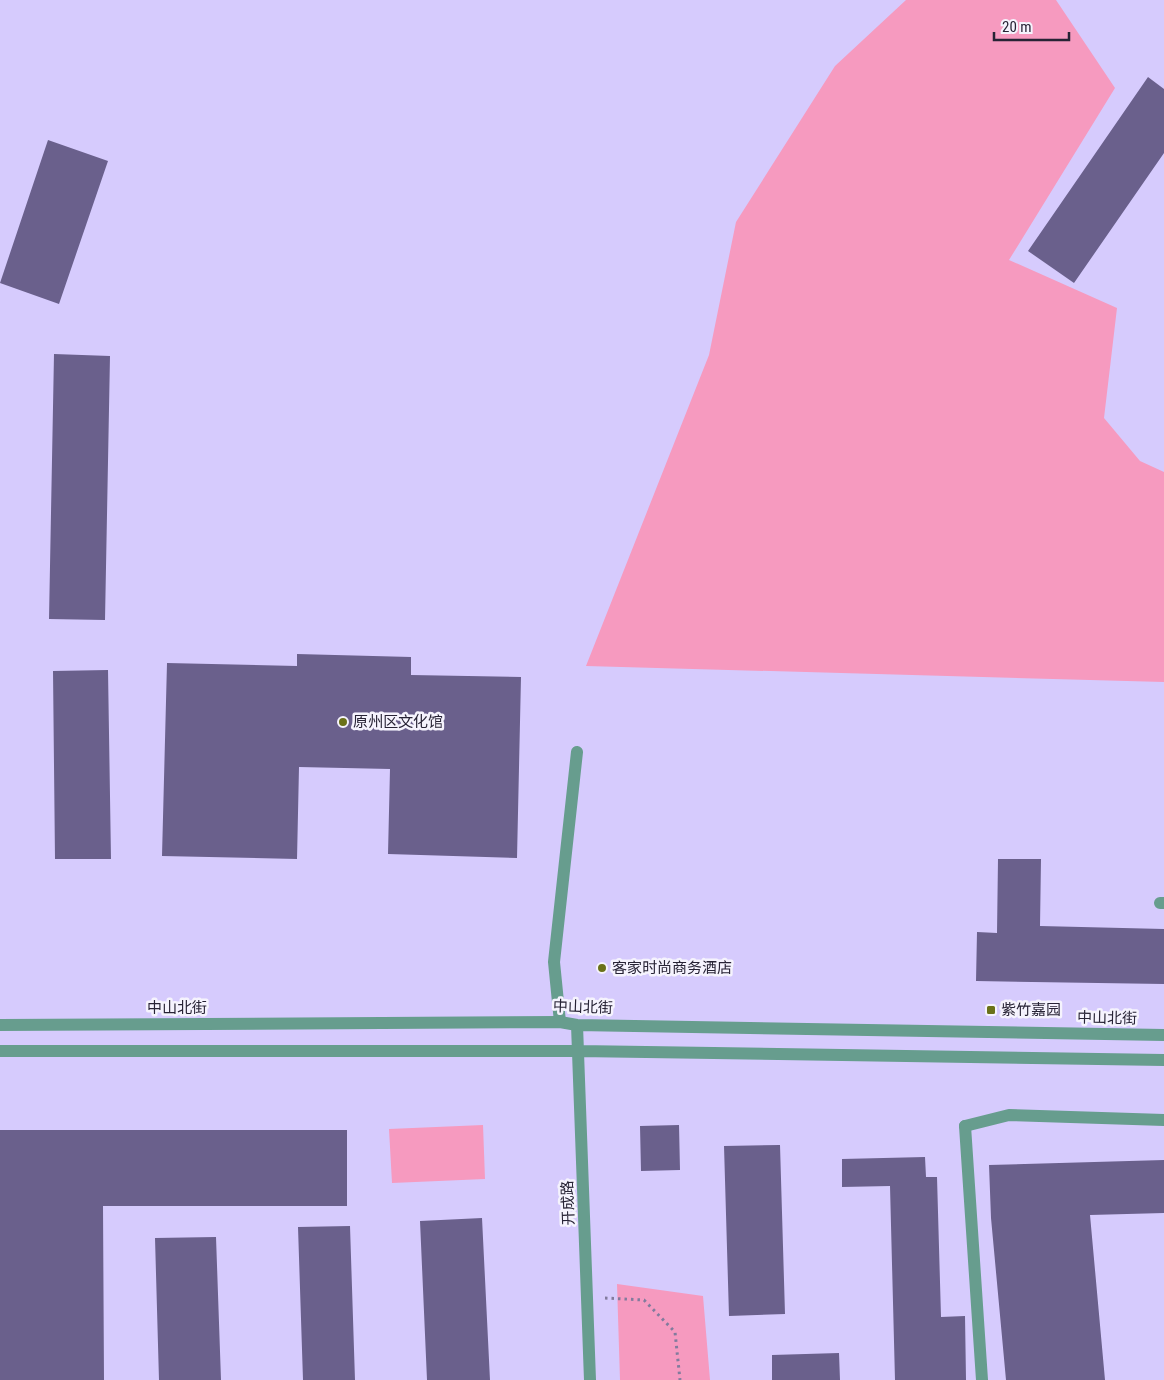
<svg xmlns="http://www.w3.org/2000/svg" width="1164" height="1380" font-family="'Roboto Condensed','Noto Sans SC',sans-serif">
	<rect width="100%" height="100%" fill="#d6cbfd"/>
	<path fill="#f69abf" d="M906 0H1056L1115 88 1009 260 1117 308 1104 418 1140 461 1164 472V682L586 666 709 355 736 222 835 66Z
		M483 1125 485 1179 392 1183 389 1129Z
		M617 1284 703 1296 710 1380H620Z"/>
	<path fill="#6a608c" d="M1148 77 1164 89V153L1074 283 1028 251Z
		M48 140 108 161 59 304 0 283Z
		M54 354 110 356 105 620 49 619Z
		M297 654 411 657V675L521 677 517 858 388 854 390 769 299 767 297 859 162 856 167 663 297 666Z
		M108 670 111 859H55L53 671Z
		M998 859H1041L1040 926 1164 929V984L976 981 977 932 997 933Z
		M679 1125 680 1170 641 1171 640 1126Z
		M0 1130H347V1206H103L104 1380H0Z
		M780 1145 785 1314 729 1316 724 1146Z
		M925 1157 926 1177H937L941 1317 965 1316 966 1380H895L890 1186 842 1187V1159Z
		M1164 1160V1213L1090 1215 1105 1380H1006L991 1218 989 1165Z
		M482 1218 490 1380H427L420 1221Z
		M350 1226 355 1380H303L298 1227Z
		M216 1237 221 1380H159L155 1238Z
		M839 1353 840 1380H772V1355Z"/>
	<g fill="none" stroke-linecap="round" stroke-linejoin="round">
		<path stroke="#827b9d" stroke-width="3" stroke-dasharray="2.5 4" stroke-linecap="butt" d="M605 1298 644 1300 675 1332 680 1380"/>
		<path stroke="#679d8e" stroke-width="12" d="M1160 903H1164
			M560 1022 554 962 577 752
			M965 1126 1009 1115 1164 1120"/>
		<path stroke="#679d8e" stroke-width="12" d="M965 1126 982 1380"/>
		<path stroke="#679d8e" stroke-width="12" d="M0 1025 560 1022 577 1025 1164 1035
			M577 1025 590 1380
			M0 1051H579L1164 1060"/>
	</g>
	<g fill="#6a7119" stroke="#f5f3fd" stroke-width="2">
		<circle cx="343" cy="722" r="5"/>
		<circle cx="602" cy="968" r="5"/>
		<rect x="986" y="1005" width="10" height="10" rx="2.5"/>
	</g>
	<g text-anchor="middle" stroke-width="5" stroke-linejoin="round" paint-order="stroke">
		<g font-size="15" fill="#272335" stroke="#f5f3fd" text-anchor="start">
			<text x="353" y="727">原州区文化馆</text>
			<text x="612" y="973">客家时尚商务酒店</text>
			<text x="1001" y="1015">紫竹嘉园</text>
		</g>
		<g font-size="15" fill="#272335" stroke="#f5f3fd">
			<text transform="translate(583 1007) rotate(2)" y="5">中山北街</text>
			<text x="177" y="1013">中山北街</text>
			<text transform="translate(1107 1018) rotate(1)" y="5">中山北街</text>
			<text transform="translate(568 1203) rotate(-92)" y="5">开成路</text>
		</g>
	</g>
	<path d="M994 32v8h75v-8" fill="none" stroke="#272335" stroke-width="2.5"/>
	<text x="1002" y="32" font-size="15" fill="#272335" stroke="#f5f3fd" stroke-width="4" paint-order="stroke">20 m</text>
</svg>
